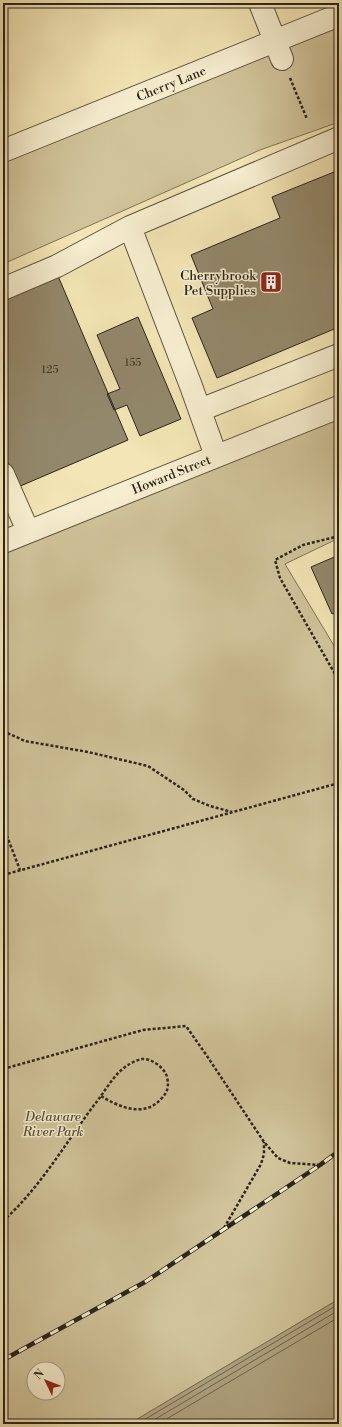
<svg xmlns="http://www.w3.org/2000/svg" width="342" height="1427" font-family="'Libre Bodoni',serif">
	<rect width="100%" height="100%" fill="#f3e5b5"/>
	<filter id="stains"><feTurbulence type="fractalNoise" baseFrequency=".005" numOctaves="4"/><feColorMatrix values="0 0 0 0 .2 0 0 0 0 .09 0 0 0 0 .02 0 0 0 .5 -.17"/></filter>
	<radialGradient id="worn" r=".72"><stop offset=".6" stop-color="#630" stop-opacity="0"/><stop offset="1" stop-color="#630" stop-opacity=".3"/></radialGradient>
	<path fill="#d1c49b" stroke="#7e745a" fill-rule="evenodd" d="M339 21V122L260 150 3 264V156Z
		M339 406V538L285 564 339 654V1299L129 1424H3V545ZM34 1369H58V1393H34Z"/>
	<path fill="#afa380" stroke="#7b7057" d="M339 1299V1424H129Z"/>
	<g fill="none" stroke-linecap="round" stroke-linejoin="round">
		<path stroke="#6e644d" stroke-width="1" d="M137 1424 339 1304
			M147 1424 339 1310
			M158 1424 339 1317"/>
	</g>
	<path fill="#93886b" stroke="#2c241a" d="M339 170V327L217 378 192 318 213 309 191 255 280 218 272 197Z
		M58 276 128 440 18 487 3 451V344L8 342 3 331V300Z
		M138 317 181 419 140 436 127 405 114 410 107 394 120 389 97 335Z
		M339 555V611L332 614 311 567Z"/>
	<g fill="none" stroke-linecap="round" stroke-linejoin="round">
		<g stroke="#5e5441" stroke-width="24">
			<path id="minor" d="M260 3 282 59
				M3 151 339 15
				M130 227 339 138
				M3 289 57 266 130 227 191 386 216 456
				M200 410 339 355
				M3 474 28 531
				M3 542 339 407"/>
		</g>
		<path stroke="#2c241a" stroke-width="2.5" stroke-dasharray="3 2" stroke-linecap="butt" d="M290 78 307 119
			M339 536 303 545 275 560 280 578 339 681
			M3 731 25 741 88 752 148 766 184 790 193 799 210 806 232 812
			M3 826 20 870
			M3 875 339 783
			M3 1069 143 1030 186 1026 207 1056 264 1142 278 1158 290 1163 320 1165
			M3 1221C42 1186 67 1140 98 1100 107 1088 115 1073 128 1065 131 1063 137 1060 142 1059 151 1058 165 1068 167 1077 169 1086 168 1092 161 1099 144 1118 119 1107 101 1096
			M224 1228 261 1164 264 1154V1142"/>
		<use href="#minor" stroke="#f7eecf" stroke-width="22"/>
		<g stroke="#2c241a" stroke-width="4.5">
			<path id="rail" d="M3 1360 145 1282 320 1165 339 1151"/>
		</g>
		<use href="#rail" stroke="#f7eecf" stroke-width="3" stroke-dasharray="9" stroke-linecap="butt"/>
	</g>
	<defs>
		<g id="building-square" transform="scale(1.15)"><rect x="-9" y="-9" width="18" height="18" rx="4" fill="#8f2418" stroke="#f7eecf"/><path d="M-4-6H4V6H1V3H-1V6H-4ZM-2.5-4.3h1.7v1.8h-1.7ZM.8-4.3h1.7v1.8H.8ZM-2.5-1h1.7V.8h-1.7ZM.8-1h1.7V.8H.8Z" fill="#fff"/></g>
	</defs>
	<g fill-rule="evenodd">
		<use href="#building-square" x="271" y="282"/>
	</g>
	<g text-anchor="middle" stroke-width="3" stroke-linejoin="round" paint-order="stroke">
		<g font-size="11" fill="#463d2e">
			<text x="133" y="366">155</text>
			<text x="50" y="373">125</text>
		</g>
		<g font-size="13" fill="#2c241a" stroke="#f7eecf">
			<text transform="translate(171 83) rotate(-22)" y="5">Cherry Lane</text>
			<text transform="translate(171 474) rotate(-22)" y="5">Howard Street</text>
		</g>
		<g font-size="13" fill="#2c241a" stroke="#f7eecf" text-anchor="end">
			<text x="256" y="280">Cherrybrook<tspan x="256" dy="15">Pet Supplies</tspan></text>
		</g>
		<g font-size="13" font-style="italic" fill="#554c3a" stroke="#f7eecf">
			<text x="53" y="1121">Delaware<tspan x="53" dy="15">River Park</tspan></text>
		</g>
	</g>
	<rect width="342" height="1427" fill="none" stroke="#f3e5b5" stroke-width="16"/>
	<rect x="4" y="4" width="334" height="1419" fill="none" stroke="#2c241a" stroke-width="2"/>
	<rect x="8" y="8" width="326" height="1411" fill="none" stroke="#2c241a"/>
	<g transform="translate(46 1381) rotate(313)"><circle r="19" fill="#f7eecf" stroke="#a69d87"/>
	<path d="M0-3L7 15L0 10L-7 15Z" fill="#8f2418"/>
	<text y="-6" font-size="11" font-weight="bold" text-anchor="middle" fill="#2c241a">N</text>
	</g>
	<rect width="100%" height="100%" filter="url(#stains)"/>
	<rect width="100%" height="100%" fill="url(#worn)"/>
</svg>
